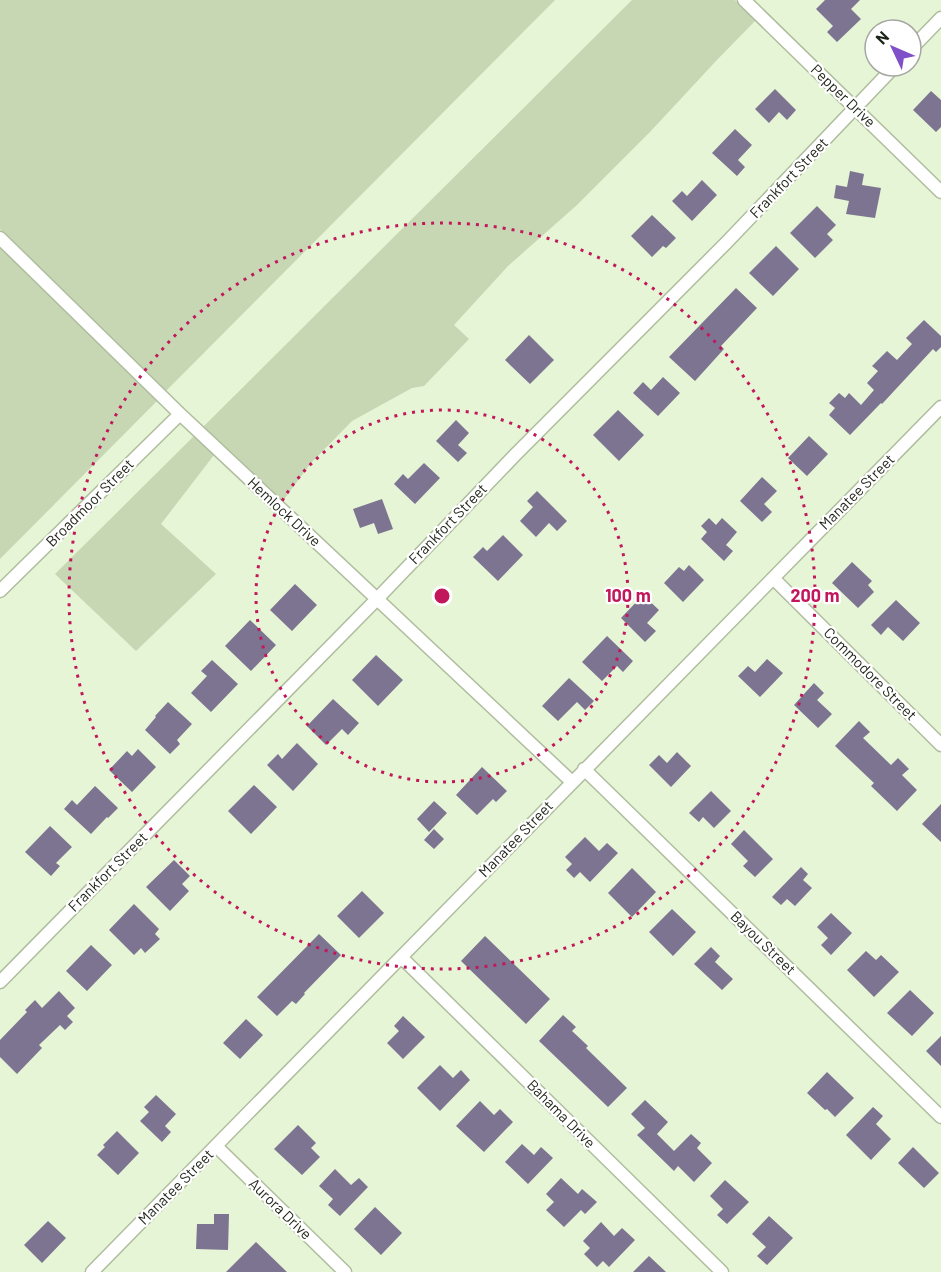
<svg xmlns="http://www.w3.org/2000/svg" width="941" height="1272" font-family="Barlow,sans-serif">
	<rect width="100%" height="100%" fill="#e6f5d5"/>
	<path fill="#c7d7b4" d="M0 0H555L166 391 0 229Z
		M632 0H735L756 20 715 62 650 132 577 205 508 266 454 325 469 339 424 386 412 388 352 421 311 463 282 502 203 427Z
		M0 246 158 400 0 559Z
		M194 436 214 455 161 524 216 574 136 651 55 574Z"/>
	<path fill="#7c7491" d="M825 0H860L851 9 861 19 837 42 827 32 833 26 816 9Z
		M775 89 796 110 787 120 779 112 769 123 755 109Z
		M931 91 941 100V127L936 132 913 110Z
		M735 129 752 145 738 160 745 167 737 176 712 153Z
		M850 171 864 174 862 185 881 188 875 218 846 214 849 201 834 198 836 185 847 187Z
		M702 180 717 195 692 221 672 201 682 191 687 196Z
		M817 206 836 225 827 234 833 240 815 258 790 233Z
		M652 215 676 238 666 248 663 246 652 257 631 236Z
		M776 246 799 269 773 296 749 273Z
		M736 288 757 308 721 346 724 349 695 381 669 357Z
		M924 320 941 336V347L936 352 933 349 882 404 881 403 850 435 829 415 835 408 829 403 839 393 845 398 849 393 861 405 874 390 867 383 878 371 872 366 887 351 897 360 912 344 906 338Z
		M529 335 554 360 530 384 505 360Z
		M663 377 680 393 658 416 633 393 643 382 651 390Z
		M618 410 644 435 619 461 593 435Z
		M456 420 469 433 458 445 467 453 458 462 436 441Z
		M809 436 828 454 807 476 788 458Z
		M424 463 440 478 415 504 394 484 403 474 408 479Z
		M762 477 777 491 764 504 772 512 762 522 740 501Z
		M537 491 567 521 557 531 549 523 536 537 520 521 533 507 527 501Z
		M382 499 393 529 378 534 374 523 360 528 353 509Z
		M709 518 716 525 722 518 737 532 726 545 733 551 724 561 701 539 707 532 701 526Z
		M503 535 523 555 498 581 473 557 483 547 487 551Z
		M852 562 872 581 868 585 874 592 858 608 832 583Z
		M689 565 704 580 683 602 664 583 679 567 684 571Z
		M295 584 317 605 292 631 270 610Z
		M643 595 659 610 647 623 656 631 645 642 621 618Z
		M896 600 920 623 903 641 888 627 881 635 871 625Z
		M250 620 276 645 251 671 225 646Z
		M607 636 633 661 623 672 617 666 602 681 582 662Z
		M376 655 403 680 378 706 352 680Z
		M767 659 783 673 760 697 738 676 748 666 755 672Z
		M212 660 238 684 211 712 191 693 207 676 201 671Z
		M569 678 594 701 585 710 577 702 558 721 542 706Z
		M814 683 824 693 817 700 832 714 818 728 794 705Z
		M333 699 359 723 348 735 342 729 326 745 307 726Z
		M168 702 192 724 177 740 180 744 170 754 145 730 156 717 155 716Z
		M859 721 870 732 863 738 891 765 898 758 909 769 902 775 917 790 897 811 871 786 874 783 835 746Z
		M297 743 318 764 293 791 267 765 278 754 282 759Z
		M138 749 156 767 132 792 109 770 127 751 132 756Z
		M677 752 691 766 671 787 649 765 659 755 667 763Z
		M482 767 507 791 496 802 493 799 477 815 456 795Z
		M254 785 277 807 251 834 228 811Z
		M95 786 118 808 108 818 107 817 91 834 64 809 72 800 77 805Z
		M711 791 731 811 714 828 703 817 699 822 689 813Z
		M434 801 447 813 429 832 417 819Z
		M941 804V842L922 824Z
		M50 826 72 847 56 863 60 866 51 876 25 852Z
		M434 829 444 839 434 849 424 840Z
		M744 830 773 859 755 877 743 866 748 861 731 844Z
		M585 837 599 851 607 843 618 853 590 882 580 872 574 878 566 870 572 864 565 857Z
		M174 860 190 876 182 884 189 891 170 911 146 887Z
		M801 867 808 874 803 880 812 888 795 906 787 899 781 905 772 897Z
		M632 868 656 892 632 917 608 893Z
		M362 891 384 913 359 938 337 916Z
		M134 904 159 929 155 934 160 939 145 953 141 948 134 955 109 930Z
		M672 909 696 932 673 956 649 932Z
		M831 913 852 933 831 955 821 945 828 938 817 927Z
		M319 934 341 955 304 993 305 994 296 1004 292 1001 277 1016 257 997Z
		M485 936 550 999 526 1024 461 961Z
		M91 945 112 965 87 991 66 971Z
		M711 947 720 956 715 962 733 979 722 990 694 964Z
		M866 951 876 960 881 955 899 972 874 997 847 970Z
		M910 990 934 1013 912 1036 887 1013Z
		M59 991 75 1008 67 1016 73 1022 65 1030 60 1025 39 1045 42 1048 17 1074 0 1057V1040L27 1012 25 1010 35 1000 42 1008Z
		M563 1015 576 1027 572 1031 588 1046 586 1048 627 1088 608 1107 539 1041Z
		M403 1016 425 1037 403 1059 387 1043 399 1031 394 1026Z
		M246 1019 263 1035 240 1059 223 1043Z
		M941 1036V1066L926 1051Z
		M440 1065 453 1078 461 1070 470 1080 440 1111 417 1088Z
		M827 1072 854 1098 835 1117 827 1109 825 1110 807 1093Z
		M156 1095 176 1114 165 1126 171 1132 162 1142 140 1121 149 1112 144 1107Z
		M645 1100 668 1122 657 1134 674 1151 691 1134 701 1143 697 1148 712 1163 694 1182 678 1166 674 1171 637 1135 645 1128 631 1114Z
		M480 1101 494 1115 500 1109 513 1122 484 1152 456 1126Z
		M873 1107 883 1116 876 1124 891 1139 871 1160 846 1135Z
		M298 1125 316 1143 311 1148 320 1157 302 1175 274 1149Z
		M117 1131 139 1153 118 1175 97 1155 105 1147 103 1145Z
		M522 1144 534 1155 541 1147 553 1158 528 1184 505 1162Z
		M913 1147 939 1173 924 1188 898 1163Z
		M335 1169 351 1185 359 1178 368 1187 340 1216 328 1205 333 1199 319 1186Z
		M561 1178 578 1194 582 1189 597 1202 585 1214 581 1210 564 1227 546 1210 554 1202 546 1194Z
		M725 1180 749 1202 727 1224 717 1215 723 1209 710 1196Z
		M375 1207 402 1233 381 1255 354 1229Z
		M214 1214H229L228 1250 196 1249 197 1224H214Z
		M769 1216 793 1238 767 1265 757 1256 766 1247 752 1234Z
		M48 1221 66 1238 42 1263 24 1245Z
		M601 1222 614 1236 622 1228 635 1240 609 1267 603 1261 597 1267 584 1254 590 1248 583 1241Z
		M256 1242 287 1272H226Z
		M649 1256 666 1272H633Z"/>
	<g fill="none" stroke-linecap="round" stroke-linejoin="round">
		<g stroke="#afbd9e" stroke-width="15">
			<path id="minor" d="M744 0 941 192
				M911 49 941 18
				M0 238 180 414 572 782
				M773 578 941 745
				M0 591 180 414
				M584 769 941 1117
				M401 957 722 1272
				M0 982 376 600 515 455 727 242 895 66
				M216 1146 345 1272
				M92 1272 941 407"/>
		</g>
		<use href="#minor" stroke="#fff" stroke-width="12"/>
	</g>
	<g fill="none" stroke="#c2185b" stroke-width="3" stroke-dasharray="3 6">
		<circle cx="442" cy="596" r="186"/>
		<circle cx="442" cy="596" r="373"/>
	</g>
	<g text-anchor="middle" stroke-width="4.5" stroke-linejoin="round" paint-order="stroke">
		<g font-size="15" fill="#1d2216" stroke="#fff">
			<text transform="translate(843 96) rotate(44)" y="5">Pepper Drive</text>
			<text transform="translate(789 178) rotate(-46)" y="5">Frankfort Street</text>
			<text transform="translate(857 492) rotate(-45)" y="5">Manatee Street</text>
			<text transform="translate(90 503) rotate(-45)" y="5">Broadmoor Street</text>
			<text transform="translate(284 512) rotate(43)" y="5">Hemlock Drive</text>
			<text transform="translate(448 524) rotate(-46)" y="5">Frankfort Street</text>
			<text transform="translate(870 674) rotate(45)" y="5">Commodore Street</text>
			<text transform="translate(516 839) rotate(-46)" y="5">Manatee Street</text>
			<text transform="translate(108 872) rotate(-45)" y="5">Frankfort Street</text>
			<text transform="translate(763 943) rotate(44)" y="5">Bayou Street</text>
			<text transform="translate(561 1114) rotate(45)" y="5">Bahama Drive</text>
			<text transform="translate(176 1187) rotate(-45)" y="5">Manatee Street</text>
			<text transform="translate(280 1209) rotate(44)" y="5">Aurora Drive</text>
		</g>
	</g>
	<circle cx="442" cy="596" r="9" fill="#c2185b" stroke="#fff" stroke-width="3"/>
	<g font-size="18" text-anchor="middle" font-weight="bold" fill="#c2185b" stroke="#fff" stroke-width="4.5" stroke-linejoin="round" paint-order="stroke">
		<text x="628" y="602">100 m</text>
		<text x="815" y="602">200 m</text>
	</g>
	<g transform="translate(893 48) rotate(314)"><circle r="28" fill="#ffffff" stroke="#a5a7a2" stroke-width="1.5"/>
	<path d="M0-4.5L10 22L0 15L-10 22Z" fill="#8050c9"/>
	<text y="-9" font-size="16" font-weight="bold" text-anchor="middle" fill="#1d2216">N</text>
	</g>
</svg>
